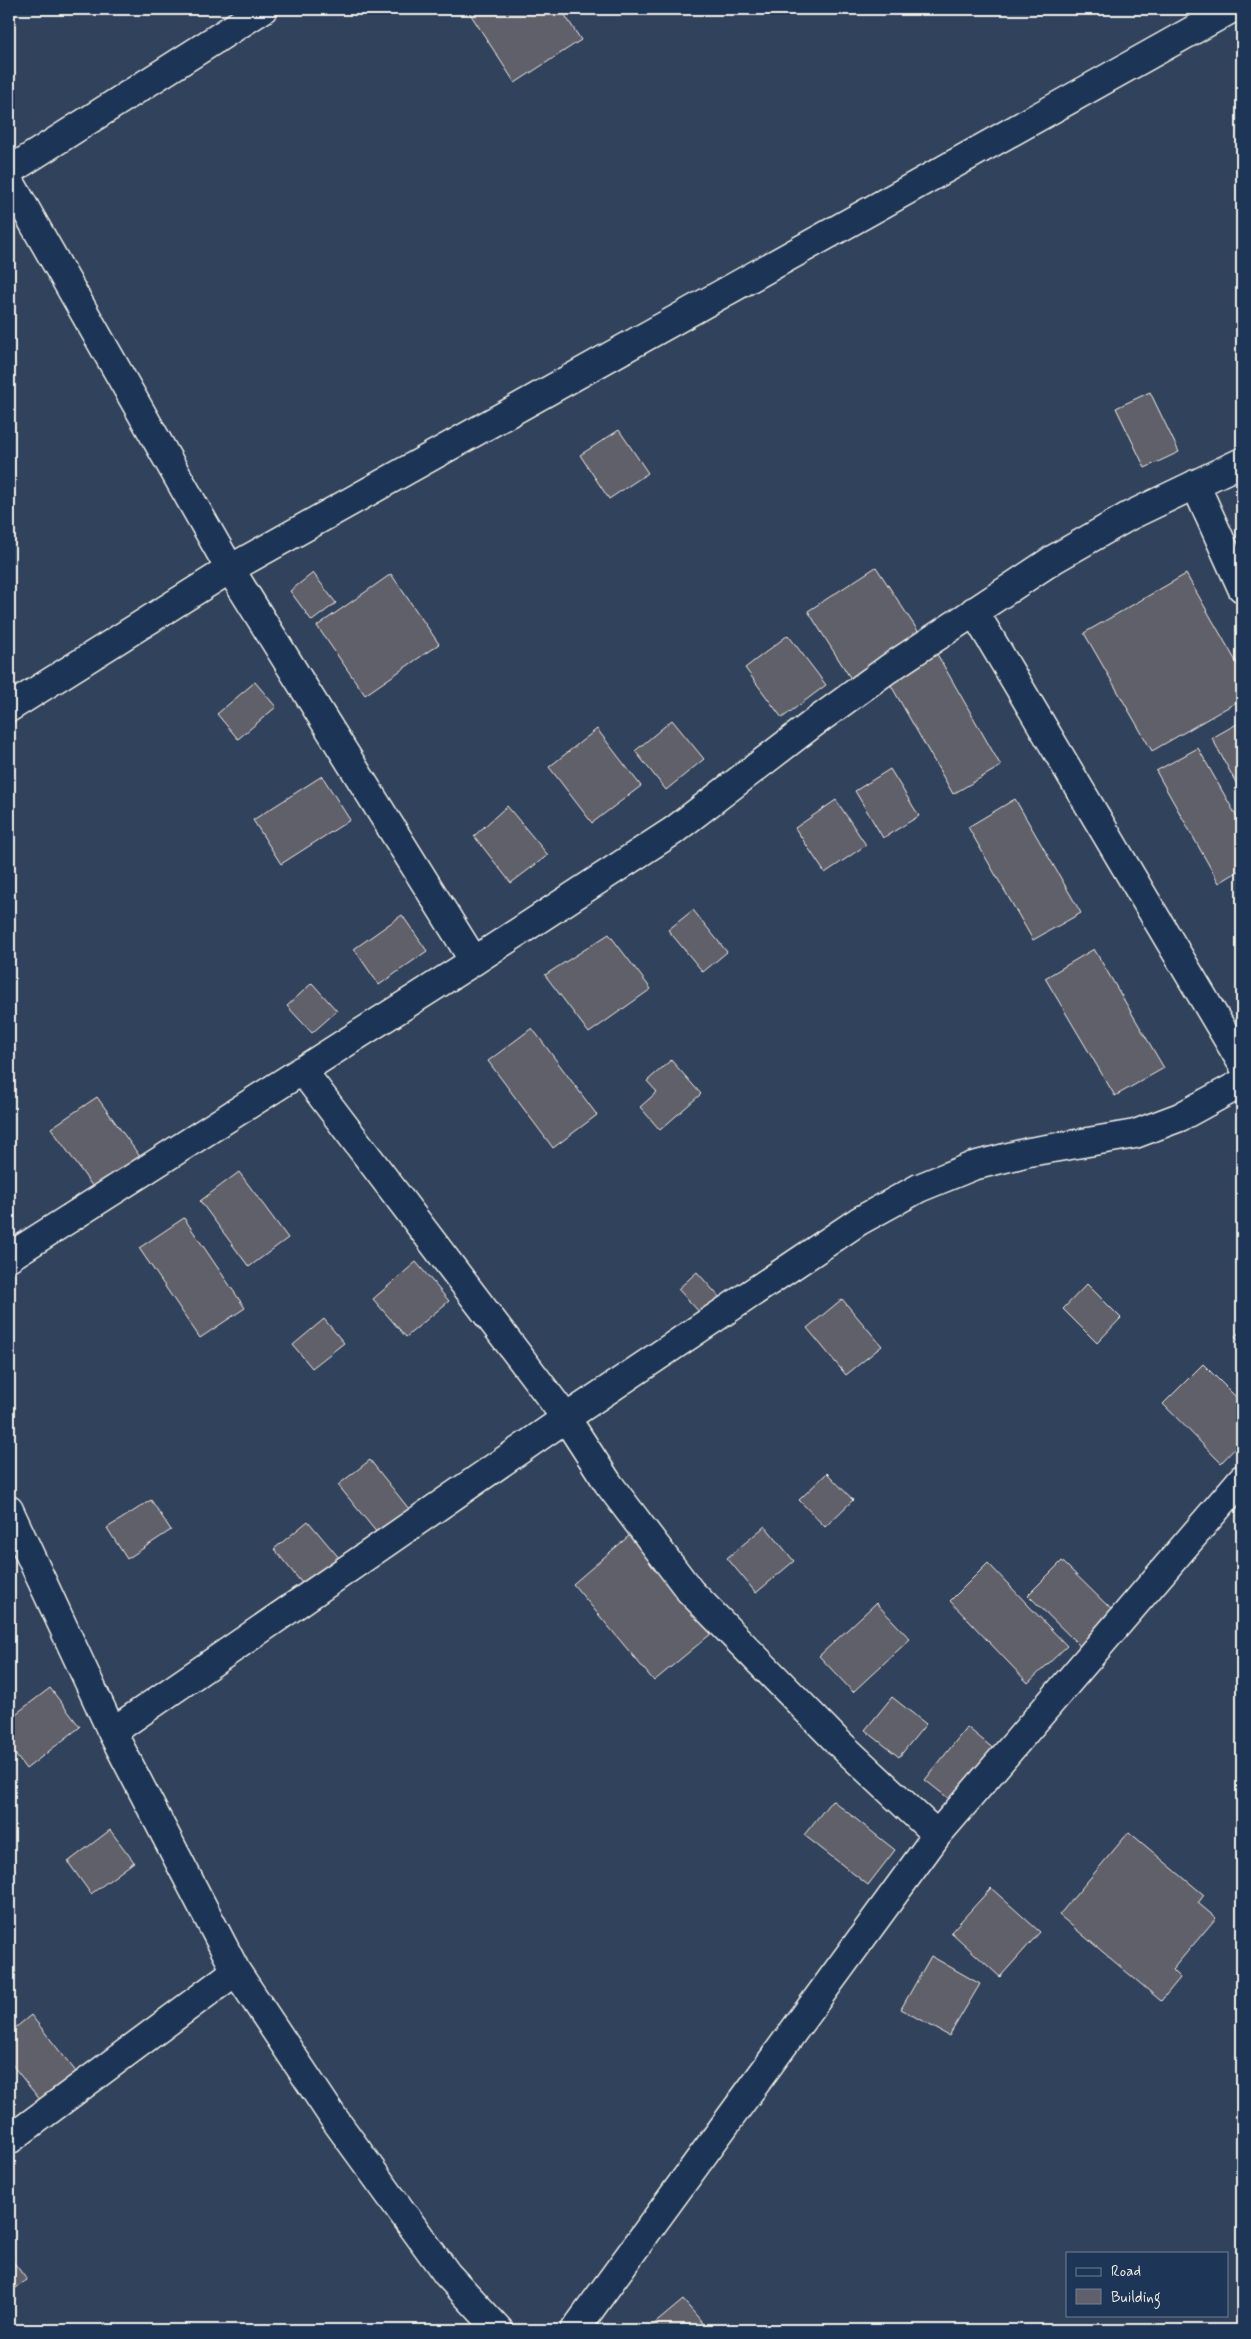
<svg xmlns="http://www.w3.org/2000/svg" width="1251" height="2339" font-family="Mynerve,sans-serif">
	<rect width="100%" height="100%" fill="#31425d"/>
	<filter id="ink" filterUnits="userSpaceOnUse"><feTurbulence type="fractalNoise" baseFrequency=".02" numOctaves="2"/><feDisplacementMap in="SourceGraphic" scale="10" xChannelSelector="R" yChannelSelector="G"/><feConvolveMatrix kernelMatrix="1 2 1 2 8 2 1 2 1" color-interpolation-filters="sRGB"/></filter>
	<g filter="url(#ink)">
		<path fill="#60606a" stroke="#f4f1e8" d="M467 9H561L581 40 515 83Z
			M1150 392 1179 452 1145 468 1116 408Z
			M619 430 648 473 609 499 580 455Z
			M876 567 920 634 851 679 808 611Z
			M313 573 336 603 312 621 290 591Z
			M391 574 439 644 365 695 317 626Z
			M1186 574 1242 672V699L1152 751 1084 633Z
			M788 635 826 685 782 718 745 668Z
			M937 654 1001 766 953 794 889 682Z
			M255 682 276 707 238 739 217 714Z
			M672 720 704 759 666 790 635 751Z
			M1242 721V794L1212 738Z
			M597 729 641 786 592 823 549 767Z
			M1198 748 1242 826V869L1219 883 1156 771Z
			M890 769 919 816 883 838 855 791Z
			M322 776 350 820 281 864 253 820Z
			M1015 799 1081 913 1033 940 968 827Z
			M836 800 866 845 825 873 795 828Z
			M507 806 548 855 511 883 474 836Z
			M693 910 727 952 703 972 668 930Z
			M402 915 427 951 379 985 354 949Z
			M609 934 651 989 589 1033 545 975Z
			M1094 949 1164 1068 1115 1096 1045 978Z
			M312 983 337 1011 312 1033 287 1006Z
			M532 1028 597 1115 553 1148 488 1061Z
			M671 1060 701 1094 660 1130 640 1107 657 1092 647 1081Z
			M97 1097 141 1158 95 1190 51 1128Z
			M239 1172 288 1238 249 1267 200 1201Z
			M184 1218 245 1308 200 1338 139 1248Z
			M416 1262 449 1301 406 1337 373 1299Z
			M697 1272 721 1299 702 1315 678 1289Z
			M1087 1284 1121 1318 1097 1343 1063 1309Z
			M842 1299 882 1346 846 1375 807 1328Z
			M324 1319 344 1343 312 1368 293 1345Z
			M1242 1330V1345L1235 1336Z
			M1203 1364 1242 1403V1441L1221 1463 1163 1404Z
			M370 1460 413 1514 382 1539 338 1485Z
			M827 1473 853 1500 825 1527 799 1500Z
			M151 1500 171 1530 127 1559 107 1528Z
			M308 1521 345 1565 310 1593 274 1549Z
			M765 1526 794 1561 756 1593 727 1558Z
			M630 1535 712 1633 654 1681 573 1584Z
			M1062 1561 1114 1612 1080 1646 1028 1595Z
			M988 1563 1067 1646 1028 1683 950 1601Z
			M876 1603 910 1639 853 1692 819 1656Z
			M50 1688 80 1727 26 1769 9 1746V1719Z
			M892 1697 926 1724 899 1757 865 1730Z
			M967 1727 995 1750 953 1802 925 1780Z
			M832 1800 895 1850 868 1885 804 1835Z
			M110 1830 134 1862 91 1894 68 1862Z
			M1129 1832 1204 1895 1198 1903 1216 1918 1172 1970 1180 1978 1161 2001 1059 1915Z
			M991 1888 1040 1932 1000 1977 951 1932Z
			M931 1956 980 1984 949 2036 901 2009Z
			M31 2015 77 2073 41 2101 9 2061V2033Z
			M9 2256 27 2280 9 2293Z
			M683 2300 709 2330H647Z"/>
		<g fill="none" stroke-linecap="round" stroke-linejoin="round">
			<g stroke="#f4f1e8" stroke-width="31">
				<path id="street" d="M9 171 263 9
					M9 180 230 569 474 961
					M1195 484 1242 588
					M974 611 1242 1063
					M9 708 230 569 1231 9
					M302 1070 566 1418 608 1483 690 1591 838 1742 937 1835
					M9 1257 474 961 673 831 815 722 888 669 1054 559 1129 516 1242 462
					M9 1510 112 1732 236 1971 333 2117 447 2274 499 2330
					M112 1732 566 1418 859 1221 919 1188 973 1166 1029 1152 1135 1134 1180 1117 1242 1083
					M9 2140 236 1971
					M575 2330 937 1835 1242 1479"/>
			</g>
			<use href="#street" stroke="#1d3557" stroke-width="28"/>
		</g>
	</g>
	<rect width="1251" height="2339" fill="none" stroke="#1d3557" stroke-width="30"/>
	<rect x="15" y="15" width="1221" height="2309" fill="none" stroke="#f4f1e8" stroke-width="2" filter="url(#ink)"/>
	<rect x="1066" y="2252" width="162" height="65" fill="#1d3557" stroke="#738091"/>
	<rect x="1076" y="2268" width="25" height="8" fill="#1d3557" stroke="#738091"/>
	<text x="1111" y="2276" font-size="15" fill="#f4f1e8">Road</text>
	<rect x="1076" y="2289" width="25" height="15" fill="#60606a" stroke="#738091"/>
	<text x="1111" y="2302" font-size="15" fill="#f4f1e8">Building</text>
</svg>
